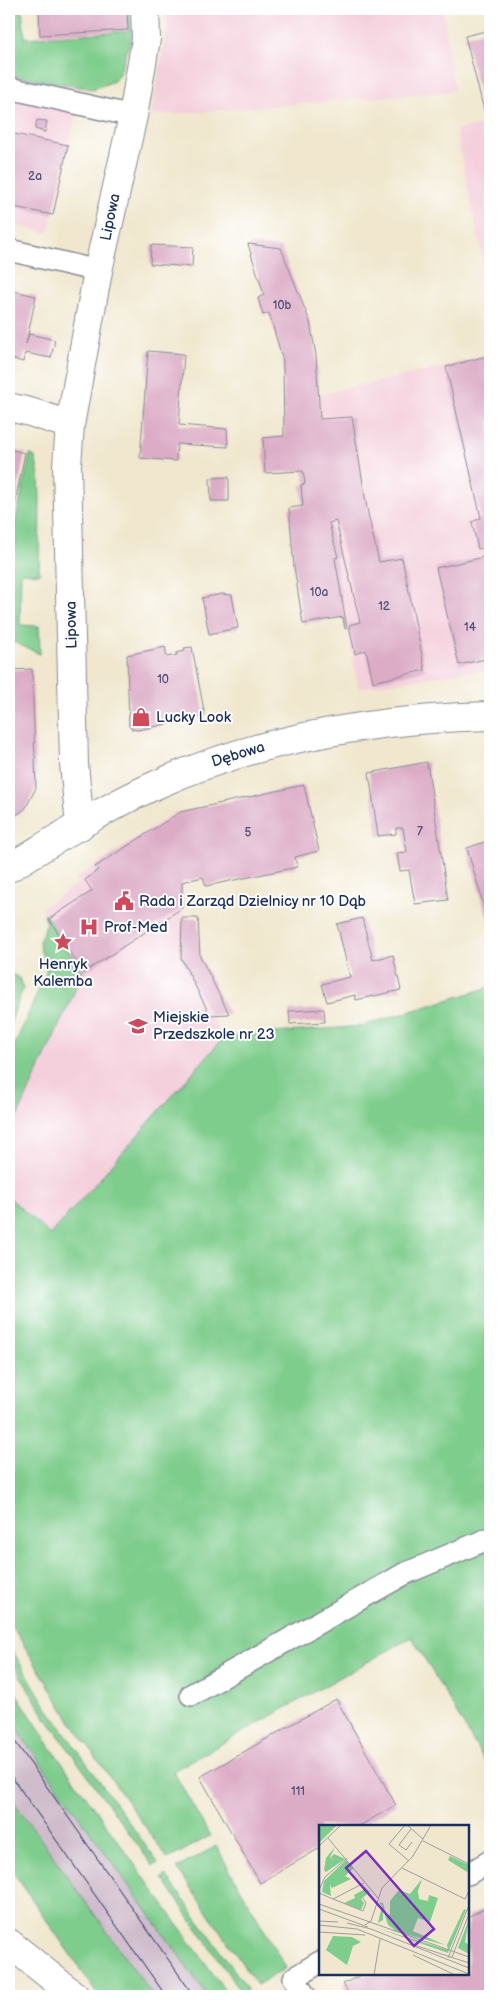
<svg xmlns="http://www.w3.org/2000/svg" width="499" height="2005" font-family="'Balsamiq Sans',sans-serif">
	<rect width="100%" height="100%" fill="#fff"/>
	<filter id="ink" filterUnits="userSpaceOnUse"><feTurbulence type="fractalNoise" baseFrequency=".02" numOctaves="2"/><feDisplacementMap in="SourceGraphic" scale="10" xChannelSelector="R" yChannelSelector="G"/><feConvolveMatrix kernelMatrix="1 2 1 2 8 2 1 2 1" color-interpolation-filters="sRGB"/></filter>
	<filter id="wash" filterUnits="userSpaceOnUse"><feTurbulence type="fractalNoise" baseFrequency=".0096" numOctaves="4" result="noise"/><feDisplacementMap in="SourceGraphic" scale="20" xChannelSelector="R" yChannelSelector="G"/><feGaussianBlur stdDeviation="1.12" result="paint"/><feColorMatrix in="noise" values="0 0 0 0 0 0 0 0 0 0 0 0 0 0 0 0 0 1.4 0 .05"/><feComposite in="paint" operator="in"/></filter>
	<g filter="url(#wash)">
		<rect width="100%" height="100%" fill="#f0e7ce"/>
		<path fill="#f4cfdc" d="M166 9H443L454 91 151 116 167 30Z
			M9 75 82 88 48 233 9 224Z
			M490 124V293L456 130Z
			M490 355V671L466 672 358 688 329 523 318 394 446 367Z
			M179 811 182 882 181 958 210 1015 224 1037 50 1235 9 1197V1135L83 973 41 908 78 884 75 879 170 815Z"/>
		<path fill="#d0bdcc" d="M9 1715 25 1741 208 1996H153L9 1795Z"/>
		<path fill="#7fcd8d" stroke="#4d7e76" d="M9 9H22L25 38 129 31 128 9H130L132 35 120 72 114 81 93 89 9 75Z
			M30 454 35 457 39 475 40 496 39 574 21 572 20 625 39 626 40 654 9 640V538L12 539Z
			M44 913 83 973 9 1135V1058L46 973V962L41 952 39 942 46 924Z
			M9 973C17 976 22 979 23 988L9 1026Z
			M490 987V1770L412 1637 173 1771 210 1836 168 1859 73 1725 9 1621V1197L50 1235 224 1037 362 1026Z
			M9 1645 46 1706 158 1863 153 1866 46 1718 9 1657Z
			M9 1682 52 1749 229 1996H208L25 1741 9 1715Z
			M9 1795 153 1996H99L9 1866Z
			M216 1846 286 1968 257 1985 177 1868Z
			M166 1875 247 1988 245 1992H241L162 1878Z"/>
		<g id="blocks">
			<path fill="#dcabc6" d="M39 9H127L128 30 40 35Z
				M490 30V126H488L465 36Z
				M37 120 47 121 45 132 35 129Z
				M9 133 68 145 53 215 9 206Z
				M248 244 281 248 310 322 316 355 320 419 352 417 368 514 379 562 402 558 425 670 373 682 366 650 355 654 349 625 360 622 336 521 329 523 338 557 335 558 347 628 345 629 343 617 303 624 294 567 289 508 303 506 301 485 305 484 303 471 265 473 263 438 284 436 283 361 269 313 263 315 258 298 264 295Z
				M151 245 193 247 192 267 150 264Z
				M9 290 36 296 26 344 29 334 55 340 51 358 25 353 23 362 9 358Z
				M148 351 184 354 179 425 227 429 228 447 177 444 176 461 140 458Z
				M490 355V658L459 665 436 568 488 556 486 547 478 549 472 522 481 518 446 367Z
				M9 449 25 453 12 518H9Z
				M229 477V501H211L210 478Z
				M222 594 232 595 238 628 209 634 202 598Z
				M165 647 167 657 177 655 176 653 185 651 184 648 192 647 205 716 138 730 132 729 129 726 127 655Z
				M32 669 36 788 25 809 9 820V670Z
				M427 762 448 900 415 904 409 870 400 871 397 853 407 852 403 828H396V834L378 836 369 773Z
				M304 785 319 851 295 857 297 867 206 886 203 877 182 882V908L83 973 49 919 92 891 85 880 98 870 95 867 180 812Z
				M490 840V919L488 920 467 848Z
				M182 918H198L200 956 229 1014 210 1015 181 958Z
				M362 918 373 960 393 955 401 990 356 1000 355 995 327 1002 322 984 350 977 337 924Z
				M324 1009 325 1022 290 1024 289 1011Z
				M336 1699 396 1805 359 1826H320V1848L260 1883 200 1777Z
				M490 1905V1996H350L343 1984 363 1974H468V1917Z"/>
		</g>
	</g>
	<g filter="url(#ink)">
		<use href="#blocks" fill-opacity="0" stroke="#868b96" stroke-width="1"/>
		<g fill="none" stroke-linecap="round" stroke-linejoin="round">
			<g stroke="#868b96" stroke-width="24">
				<path id="service" d="M9 88 133 116
					M9 250 98 271
					M191 1695 404 1574 490 1538
					M468 1874 490 1861
					M305 1996 294 1978 320 1962"/>
			</g>
			<g stroke="#868b96" stroke-width="30">
				<path id="minor" d="M9 407 30 412 70 425
					M80 826 74 764 67 465 70 425 98 271 133 116 146 39 145 9"/>
			</g>
			<g stroke="#868b96" stroke-width="30">
				<path id="tertiary" d="M9 868C57 839 106 807 158 784 261 738 377 719 490 716"/>
			</g>
			<g stroke="#868b96" stroke-width="30">
				<path id="secondary" d="M9 1943 75 1996"/>
			</g>
			<use href="#service" stroke="#fff" stroke-width="21"/>
			<use href="#minor" stroke="#fff" stroke-width="28"/>
			<use href="#tertiary" stroke="#fff" stroke-width="28"/>
			<use href="#secondary" stroke="#fff" stroke-width="28"/>
			<path stroke="#1b2f5e" stroke-width="1" d="M9 1733 194 1996
				M9 1773 166 1996"/>
		</g>
	</g>
	<defs>
		<g id="shop-bare" transform="scale(1.5)"><path d="M-5-2.5h2.3a2.7 3.5 0 0 1 5.4 0H5L5.5 6h-11ZM-1.5-2.5h3a1.5 2.3 0 0 0-3 0Z" fill="#d1495b" stroke="#fff" stroke-width="2.5" paint-order="stroke"/></g>
		<g id="civic-bare" transform="scale(1.5)"><path d="M-.6-6.5H3V-4.5H.6V-3L4-1V1h2V6H-6V1h2V-1L-.6-3ZM-1.2 2.5V6h2.4V2.5Z" fill="#d1495b" stroke="#fff" stroke-width="2.5" paint-order="stroke"/></g>
		<g id="hospital-bare" transform="scale(1.5)"><path d="M-5-5h3v3.5h4V-5h3V5h-3V1.5h-4V5h-3Z" fill="#d1495b" stroke="#fff" stroke-width="2.5" paint-order="stroke"/></g>
		<g id="sight-bare" transform="scale(1.5)"><path d="M0-6L1.8-2.2L6-1.7L2.9 1.2L3.7 5.4L0 3.3L-3.7 5.4L-2.9 1.2L-6-1.7L-1.8-2.2Z" fill="#d1495b" stroke="#fff" stroke-width="2.5" paint-order="stroke"/></g>
		<g id="school-bare" transform="scale(1.5)"><path d="M0-5L7-2L0 1L-7-2ZM-4 1L0 2.5L4 1V4Q0 6-4 4Z" fill="#d1495b" stroke="#fff" stroke-width="2.5" paint-order="stroke"/></g>
	</defs>
	<g fill-rule="evenodd">
		<use href="#shop-bare" x="141" y="717"/>
		<use href="#civic-bare" x="124" y="901"/>
		<use href="#hospital-bare" x="89" y="927"/>
		<use href="#sight-bare" x="63" y="942"/>
		<use href="#school-bare" x="138" y="1026"/>
	</g>
	<g text-anchor="middle" stroke-width="4" stroke-linejoin="round" paint-order="stroke">
		<g font-size="12" fill="#4b4e78">
			<text x="35" y="180">2a</text>
			<text x="282" y="309">10b</text>
			<text x="319" y="596">10a</text>
			<text x="384" y="610">12</text>
			<text x="470" y="631">14</text>
			<text x="163" y="683">10</text>
			<text x="420" y="835">7</text>
			<text x="248" y="836">5</text>
			<text x="298" y="1795">111</text>
		</g>
		<g font-size="15" fill="#1b2f5e" stroke="#fff">
			<text transform="translate(110 217) rotate(-78)" y="5">Lipowa</text>
			<text transform="translate(71 625) rotate(-91)" y="5">Lipowa</text>
			<text transform="translate(238 754) rotate(-17)" y="5">Dębowa</text>
		</g>
		<g font-size="15" fill="#1b2f5e" stroke="#fff" text-anchor="start">
			<text x="156" y="722">Lucky Look</text>
			<text x="139" y="906">Rada i Zarząd Dzielnicy nr 10 Dąb</text>
			<text x="104" y="932">Prof-Med</text>
			<text x="63" y="969" text-anchor="middle">Henryk<tspan x="63" dy="17">Kalemba</tspan></text>
			<text x="153" y="1022">Miejskie<tspan x="153" dy="17">Przedszkole nr 23</tspan></text>
		</g>
	</g>
	<g transform="translate(319 1825)">
		<rect width="150" height="150" fill="#f0e7ce"/>
		<path d="M0 0H18L0 18ZM16 22 11 32 15 36 12 32 15 29 26 34 7 47 5 45 7 33ZM131 31 150 40 148 47 129 35ZM27 35 35 43 26 51 32 54 13 63 11 60 12 71 3 67 5 56ZM103 54 99 66 100 74 109 76 110 70 119 73 111 97 99 93 94 106 126 120 72 105H76L69 100 64 84V95L59 98 63 81 60 77 64 78 67 89 71 90V76L80 65 91 69ZM44 60 51 67 42 74 45 78 42 85 25 78 36 73 35 70 46 64ZM145 84 147 85 129 128 58 103 129 125 128 120ZM150 94 146 117 150 120V129L139 123ZM14 111 33 112 42 117 34 121 28 140 7 125Z" fill="#7fcd8d"/>
		<path fill="none" stroke="#9b9da1" stroke-width="1" d="M86 0 70 19 90 36M88 0 104 14M92 4 80 20 87 25 93 17M9 13 59 73M104 16 150 39M0 21 22 0M83 43 146 74 150 66M0 65 6 52 28 33M0 68 14 74 45 58M14 74 44 86 47 78 44 73M0 79 150 132M0 84 49 102M0 96 19 97M28 98 52 104 150 143M0 100 38 104 150 149M46 100 52 96 63 63 94 31 112 0M0 107 46 110M92 119 150 138M94 130 136 150M133 132 150 89M129 133 150 80M55 150 61 114"/>
		<path fill="#7b2cbf" fill-opacity="0.15" stroke="#7b2cbf" stroke-width="2.5" d="M47 26 115 104 95 121 27 43Z"/>
		<rect width="150" height="150" fill="none" stroke="#1b2f5e" stroke-width="2.5"/>
	</g>
	<rect width="499" height="2005" fill="none" stroke="#fff" stroke-width="30"/>
</svg>
